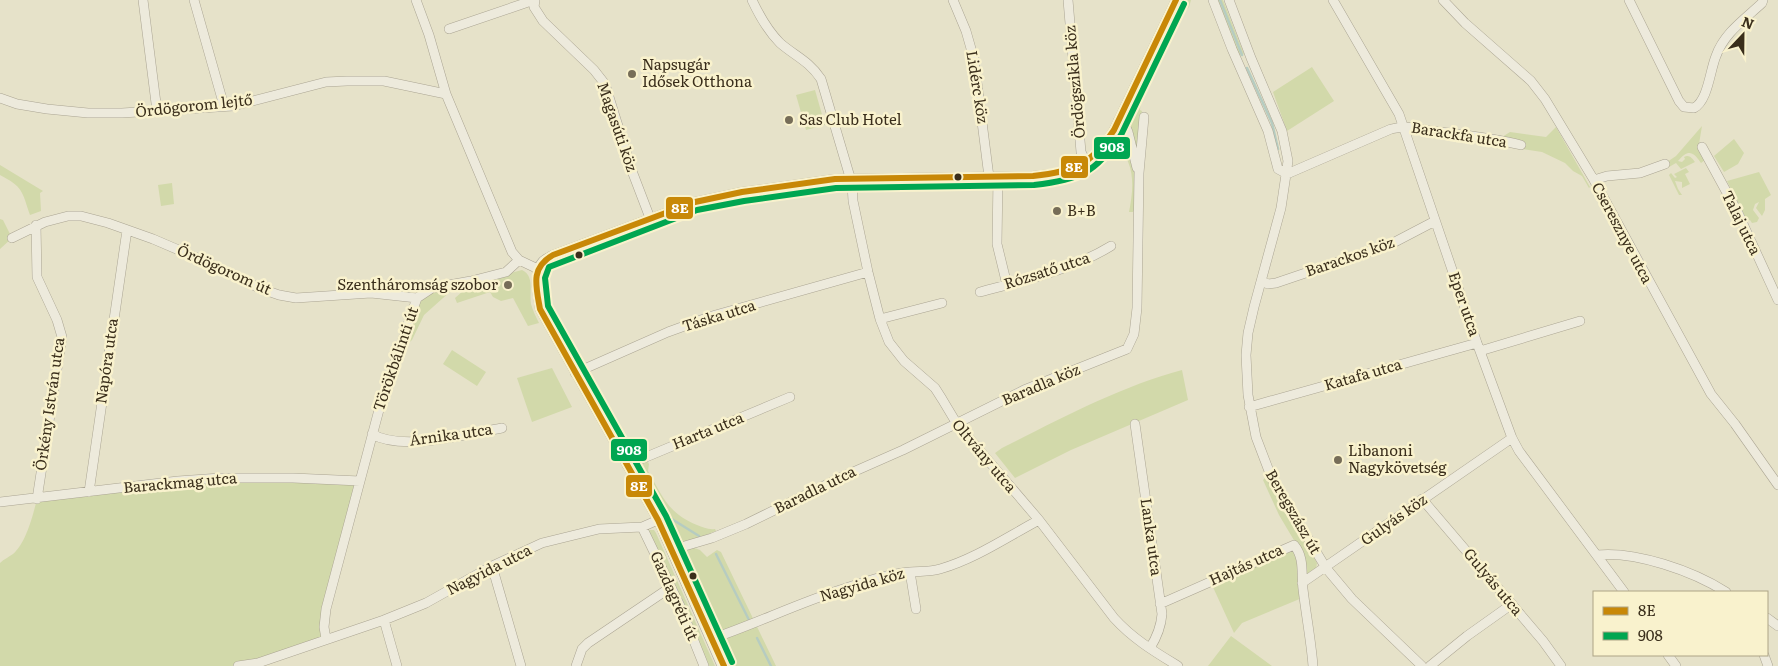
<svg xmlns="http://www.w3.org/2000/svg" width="1778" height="666" font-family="Literata,serif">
	<rect width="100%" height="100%" fill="#e6e2c9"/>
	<path fill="#d2d9aa" d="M1183 0H1191L1189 7 1184 12 1162 61 1153 63Z
		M1216 0H1223L1244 54 1239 56Z
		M1312 67 1334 101 1287 131 1273 92Z
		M1141 87 1145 89 1144 97H1141L1140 110 1142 111 1139 125 1137 159 1127 121Z
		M815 90 825 125 806 130 796 95Z
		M1702 126 1698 150 1705 160 1701 163C1693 151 1688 149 1678 161L1682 162 1685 159 1684 157C1689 154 1692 158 1695 162L1681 169 1676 163 1669 167 1667 162 1676 156Z
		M1556 127 1590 187 1589 188 1582 176 1573 171 1565 163 1542 152 1522 149 1502 137 1510 132 1546 137Z
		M1123 128C1129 150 1146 192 1133 212H1129C1134 187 1136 161 1114 144Z
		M1734 139 1744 153 1738 164 1724 172 1714 156Z
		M0 165 43 191 40 193 41 211 30 215C22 191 23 187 0 175Z
		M1686 168 1689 172 1685 174 1690 184 1682 188V182L1675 181 1678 189 1682 195H1679L1669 175 1671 173 1675 178 1677 177 1674 174Z
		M1759 172 1771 195 1765 199V210L1762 216 1756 208 1759 202 1755 204 1753 210 1759 218 1757 222 1752 223 1750 220 1747 221 1727 181Z
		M172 183 174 204 161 206 158 185Z
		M0 219 3 220 12 238 0 249Z
		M522 270C535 276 529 292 531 304 533 311 536 317 539 323L528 326 513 298 501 301 493 297 490 292 457 303 455 298 471 284Z
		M450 287 452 290 424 315 412 340 405 346 419 300 427 294Z
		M452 350 486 372 477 386 443 364Z
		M552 368 572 407 532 422 517 378Z
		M1182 370 1188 400 1071 450 1015 478 995 453 1002 448C1058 420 1121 386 1182 370Z
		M647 460 649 464 648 471C663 497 668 513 697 525 703 527 708 530 715 529L716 531C701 536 685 549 671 538L638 476 637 469 639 464Z
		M1266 477 1317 563 1316 569 1307 576 1295 542 1279 515 1263 480Z
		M178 481H360L326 609V639L238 666H0V563C4 559 9 557 13 554 26 543 33 515 37 499Z
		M650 530H654L656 533 715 666H707L649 531Z
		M692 547 700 550 707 557 717 550 721 552 776 666H731L681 557 685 550Z
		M1292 547 1300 562 1302 598 1242 623 1234 633 1212 585Z
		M1231 636 1272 666H1208Z"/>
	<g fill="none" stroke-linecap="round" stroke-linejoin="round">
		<path stroke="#b6ccc1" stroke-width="2.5" d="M1220 0 1242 55
			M1247 68 1272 123 1278 149
			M591 381 630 452
			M641 473 651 491
			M653 495 667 516 699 536
			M716 554 749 620
			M757 638 771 666"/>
		<g stroke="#aba593" stroke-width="10">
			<path id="minor" d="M143 0 157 111
				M194 0 224 106
				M416 0 429 35 446 94 512 252 519 260 538 269
				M535 0 534 7 543 21 594 70 605 84 632 171 650 218
				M752 0C759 15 768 31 780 43 795 56 809 61 821 79L852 184 853 201 868 272 880 319 889 342 904 361 935 388 942 399 957 424 1039 520 1114 618C1133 639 1155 652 1178 666
				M953 0 966 31 974 59 989 177
				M1068 0 1081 152 1086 162
				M1213 0 1232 49 1268 131 1278 169 1287 174
				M1229 0 1251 58 1282 131 1288 161 1281 208 1254 307 1248 333 1246 355 1248 395 1256 437 1272 479 1326 568 1352 599 1422 666
				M1333 0 1399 114 1477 343 1512 438 1519 451 1624 592
				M1443 0 1465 23 1531 81 1545 99 1594 180 1711 394 1735 424 1778 485
				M1629 0 1679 101 1684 107 1694 108C1708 101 1710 70 1716 56 1724 33 1745 19 1762 3L1763 0
				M449 29 534 0
				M0 98 17 104 47 109 88 113H122L233 106 326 82 347 81H384L446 94
				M1118 121 1125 125 1128 132 1137 168
				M1702 147 1738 213 1778 300
				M1287 174 1391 129C1407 125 1417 129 1433 131 1463 135 1492 138 1521 145
				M998 177 997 244 1007 285
				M1594 180 1607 176 1640 173 1665 164
				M36 225 37 277 57 320 62 337 37 499
				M12 238 45 222 68 216H81L108 223 153 239 202 260 259 288 279 295 296 298 371 293 417 298
				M1261 281 1268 284 1276 283 1391 244 1435 221
				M980 292C1025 280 1072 270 1111 246
				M880 319 942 303
				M1480 351 1580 321
				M575 373 668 332 712 316 868 272
				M1249 407 1477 343
				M1135 424 1162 614C1161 627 1157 637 1150 648
				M372 434C403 452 467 434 502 428
				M627 465 790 397
				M89 492 127 230
				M1422 499 1543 641 1561 666
				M0 502 178 481 220 478H293L360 481
				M642 527 680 606 704 666
				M671 550 712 538 746 524 844 476 903 450 1024 390 1127 349 1134 334 1137 308 1139 173 1144 117
				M1597 555C1636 551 1693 571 1726 592
				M492 566 521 666
				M910 572 916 609
				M1302 583 1512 438
				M1160 604 1294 545C1305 558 1301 574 1303 589 1306 615 1311 640 1313 666
				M1767 618 1778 626
				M384 620 397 666
				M326 639 324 627 326 609 380 406 417 298 432 288 471 281 506 272 519 260
				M711 639C756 624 798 603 843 589 865 582 887 574 910 572 920 571 930 572 940 569 975 559 1007 537 1039 520
				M1668 655 1676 666
				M1764 655 1768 666
				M238 666 258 663 384 620 426 603 492 566 542 543 599 529 642 527 658 520
				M576 666 582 649 588 643 671 587
				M722 666 658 520 540 309C538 295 532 273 543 261 545 259 550 257 553 255L695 202 742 192 835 179 1033 176 1059 173 1078 167 1093 157 1104 145 1114 130 1176 0
				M1430 666 1467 636 1512 604"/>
		</g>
		<use href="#minor" stroke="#edeadc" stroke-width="9"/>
		<g stroke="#f9f2cd" stroke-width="10">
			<path id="bus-1" d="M724 666 658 520 540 309C536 286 530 268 553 255L695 202 742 192 835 179 1033 176C1075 171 1090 166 1114 130L1176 0"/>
		</g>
		<g stroke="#f9f2cd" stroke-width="10">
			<path id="bus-2" d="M732 662 666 516 548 306 545 278 549 267 697 210 744 201 836 188 1034 185C1079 180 1096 173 1121 135L1184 4"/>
		</g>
		<use href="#bus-1" stroke="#c88807" stroke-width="6"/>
		<use href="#bus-2" stroke="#00a651" stroke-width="6"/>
	</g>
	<g fill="#766d58" stroke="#f9f2cd" stroke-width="2">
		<circle cx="632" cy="74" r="5"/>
		<circle cx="789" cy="120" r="5"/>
		<circle cx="1057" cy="211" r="5"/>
		<circle cx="508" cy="285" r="5"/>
		<circle cx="1338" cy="460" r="5"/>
	</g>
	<g fill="#3a2e1b" stroke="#f9f2cd" stroke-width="2">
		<circle cx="958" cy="177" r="4.5"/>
		<circle cx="579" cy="255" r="4.5"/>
		<circle cx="693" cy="576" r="4.5"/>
	</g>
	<g text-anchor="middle" stroke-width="5" stroke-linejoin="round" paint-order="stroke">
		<g font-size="15" fill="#3a2e1b" stroke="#f9f2cd" text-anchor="start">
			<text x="642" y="70">Napsugár<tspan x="642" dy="17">Idősek Otthona</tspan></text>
			<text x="799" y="125">Sas Club Hotel</text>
			<text x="1067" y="216">B+B</text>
			<text x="498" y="290" text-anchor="end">Szentháromság szobor</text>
			<text x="1348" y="456">Libanoni<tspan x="1348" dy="17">Nagykövetség</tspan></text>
		</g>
		<g font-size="15" fill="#3a2e1b" stroke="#f9f2cd">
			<text transform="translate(1075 82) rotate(-95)" y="5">Ördögszikla köz</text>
			<text transform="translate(977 87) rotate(81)" y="5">Lidérc köz</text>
			<text transform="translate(194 106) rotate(-6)" y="5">Ördögorom lejtő</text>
			<text transform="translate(617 127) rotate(71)" y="5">Magasúti köz</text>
			<text transform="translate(1459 135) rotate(9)" y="5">Barackfa utca</text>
			<text transform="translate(1741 223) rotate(64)" y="5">Talaj utca</text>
			<text transform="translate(1622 233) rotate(62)" y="5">Cseresznye utca</text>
			<text transform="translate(1350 257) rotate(-19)" y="5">Barackos köz</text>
			<text transform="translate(224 270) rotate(24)" y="5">Ördögorom út</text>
			<text transform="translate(1047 271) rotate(-18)" y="5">Rózsatő utca</text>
			<text transform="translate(1464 304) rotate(71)" y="5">Eper utca</text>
			<text transform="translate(719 316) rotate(-17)" y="5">Táska utca</text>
			<text transform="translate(396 359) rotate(-71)" y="5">Törökbálinti út</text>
			<text transform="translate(107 361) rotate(-82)" y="5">Napóra utca</text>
			<text transform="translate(1363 375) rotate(-16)" y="5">Katafa utca</text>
			<text transform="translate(1041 385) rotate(-23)" y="5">Baradla köz</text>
			<text transform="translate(50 404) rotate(-82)" y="5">Örkény István utca</text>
			<text transform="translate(708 431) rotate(-22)" y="5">Harta utca</text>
			<text transform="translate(451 435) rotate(-8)" y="5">Árnika utca</text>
			<text transform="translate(984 456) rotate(50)" y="5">Oltvány utca</text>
			<text transform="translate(180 483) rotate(-5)" y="5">Barackmag utca</text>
			<text transform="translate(815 490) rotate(-26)" y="5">Baradla utca</text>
			<text transform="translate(1293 512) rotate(60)" y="5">Beregszász út</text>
			<text transform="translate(1394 520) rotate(-35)" y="5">Gulyás köz</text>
			<text transform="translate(1151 537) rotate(82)" y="5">Lanka utca</text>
			<text transform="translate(1246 565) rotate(-24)" y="5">Hajtás utca</text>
			<text transform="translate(489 570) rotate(-27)" y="5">Nagyida utca</text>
			<text transform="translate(1493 582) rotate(50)" y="5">Gulyás utca</text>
			<text transform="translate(862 585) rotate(-16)" y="5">Nagyida köz</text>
			<text transform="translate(674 596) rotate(66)" y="5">Gazdagréti út</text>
		</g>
	</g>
	<g stroke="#f9f2cd" stroke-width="2">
		<rect x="1093" y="136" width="38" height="24" rx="5" fill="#00a651"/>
		<rect x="1060" y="155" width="29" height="24" rx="5" fill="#c88807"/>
		<rect x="665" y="196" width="29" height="24" rx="5" fill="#c88807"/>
		<rect x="610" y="438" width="38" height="24" rx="5" fill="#00a651"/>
		<rect x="625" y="474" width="28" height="24" rx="5" fill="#c88807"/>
	</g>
	<g font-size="14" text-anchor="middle" font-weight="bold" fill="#fff">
		<text x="1112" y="152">908</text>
		<text x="1074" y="172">8E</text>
		<text x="680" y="213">8E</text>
		<text x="629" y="455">908</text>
		<text x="639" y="491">8E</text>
	</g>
	<rect x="1593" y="591" width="175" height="65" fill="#f9f2cd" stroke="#ada486"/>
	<rect x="1603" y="607" width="25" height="8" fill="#c88807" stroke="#ada486"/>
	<text x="1638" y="616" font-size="15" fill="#3a2e1b">8E</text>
	<rect x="1603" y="632" width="25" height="8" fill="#00a651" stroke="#ada486"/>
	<text x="1638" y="641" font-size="15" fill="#3a2e1b">908</text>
	<g transform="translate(1743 35) rotate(22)" stroke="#f9f2cd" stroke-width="4" paint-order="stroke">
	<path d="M0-4L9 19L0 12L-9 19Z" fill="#3a2e1b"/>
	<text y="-8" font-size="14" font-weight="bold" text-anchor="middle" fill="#3a2e1b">N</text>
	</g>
</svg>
